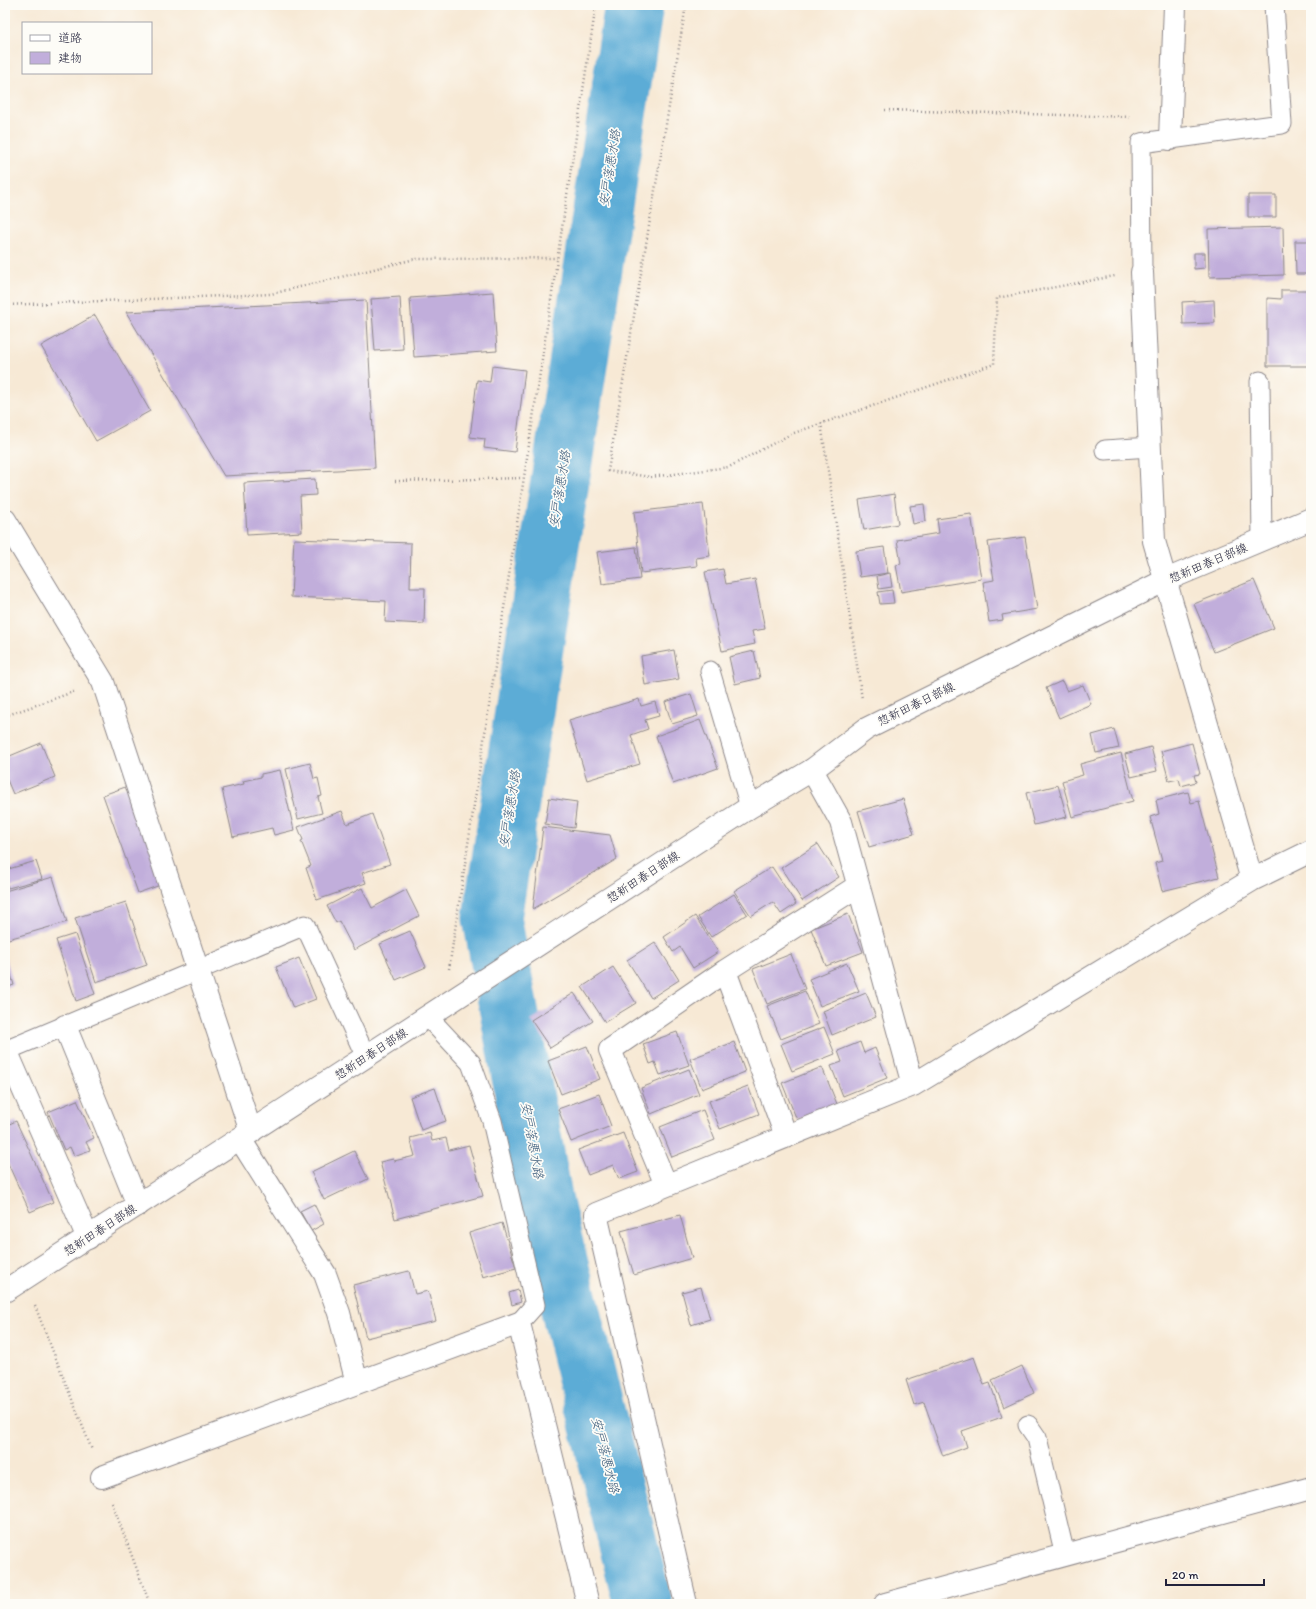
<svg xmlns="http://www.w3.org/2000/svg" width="1316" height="1609" font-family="Itim,'Klee One',sans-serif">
	<rect width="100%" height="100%" fill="#fdfcf7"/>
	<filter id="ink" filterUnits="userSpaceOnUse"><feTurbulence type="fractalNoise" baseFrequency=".025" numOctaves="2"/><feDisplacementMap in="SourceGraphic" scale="8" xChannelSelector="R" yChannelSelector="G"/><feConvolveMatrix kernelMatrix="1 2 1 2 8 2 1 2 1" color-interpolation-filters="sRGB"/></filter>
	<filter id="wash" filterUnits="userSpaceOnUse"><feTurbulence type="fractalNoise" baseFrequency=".012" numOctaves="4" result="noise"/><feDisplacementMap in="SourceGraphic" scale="16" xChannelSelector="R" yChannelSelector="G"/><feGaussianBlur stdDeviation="0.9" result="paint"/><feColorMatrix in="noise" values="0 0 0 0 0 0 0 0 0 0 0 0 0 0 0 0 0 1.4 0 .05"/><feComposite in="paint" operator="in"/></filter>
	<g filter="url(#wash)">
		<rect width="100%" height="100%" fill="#f7e9d5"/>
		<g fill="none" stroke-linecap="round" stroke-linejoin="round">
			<path stroke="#5cacd6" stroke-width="59" d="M634 5 492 918 545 1208 643 1604"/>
		</g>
		<g id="blocks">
			<path fill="#c1aedb" d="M1248 195H1276V217H1248Z
				M1283 227 1284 275 1209 277 1208 229Z
				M1295 241H1311V274H1296Z
				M1194 253H1205V268L1194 269Z
				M1281 290H1311V366H1267V298L1281 299Z
				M493 292 497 351 414 357 410 298Z
				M400 297 403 349 375 351 371 299Z
				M366 300 375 468 224 476 126 312Z
				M1214 300 1215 323 1183 324 1182 302Z
				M95 315 150 411 96 441 41 346Z
				M492 366 525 370 515 452 484 448 485 439 470 437 477 380 490 382Z
				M315 479 316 495 300 496 302 532 247 535 244 483Z
				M894 494 898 524 864 530 859 500Z
				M703 504 710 556 696 558 697 566 641 573 634 512Z
				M924 504 926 521 913 524 910 506Z
				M971 514 981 579 901 592 896 565 901 564 897 540 939 533 937 519Z
				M1025 537 1037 609 1002 615 1003 620 989 622 983 582 994 580 988 542Z
				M294 539 411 543 410 588H425L424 624 385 622 386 601 291 597Z
				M636 547 640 579 602 584 597 552Z
				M884 547 888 573 860 577 856 551Z
				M723 569 726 584 755 579 765 629 752 631 755 644 722 651 705 572Z
				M890 573 892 587 879 589 877 576Z
				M1254 580 1274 628 1214 652 1194 604Z
				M892 590 894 603 880 604 878 592Z
				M674 650 679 679 645 685 641 656Z
				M754 651 760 678 735 684 729 657Z
				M1062 681 1067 691 1083 685 1091 704 1059 718 1046 688Z
				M691 694 698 716 672 724 665 702Z
				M639 699 641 706 655 702 659 716 645 720 648 729 631 735 640 764 587 780 569 720Z
				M700 720 718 768 673 784 656 736Z
				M1114 729 1119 748 1096 753 1092 735Z
				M41 743 55 777 13 794 5 775V758Z
				M1192 743 1200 774 1194 775 1196 782 1181 786 1179 779 1169 781 1161 751Z
				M1151 747 1157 771 1131 777 1125 754Z
				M1121 753 1133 801 1072 817 1062 781 1083 775 1080 764Z
				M310 763 314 779 318 778 322 796 318 797 322 813 298 819 286 769Z
				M280 770 294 830 274 835 272 828 233 837 222 789 244 784 243 781 261 777V774Z
				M131 785 166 883 138 893 103 795Z
				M1058 785 1067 817 1034 825 1026 793Z
				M1188 792 1191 803 1199 801 1219 877 1162 891 1155 863 1162 861 1150 817 1159 814 1156 800Z
				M549 798 577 802 574 828 545 824Z
				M903 799 914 834 869 847 858 811Z
				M342 811 347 824 372 814 390 864 362 873 366 883 317 900 306 868 311 866 301 841 303 840 298 827Z
				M543 827 610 835 617 859 533 909Z
				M818 844 839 877 802 901 781 868Z
				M36 861 42 879 8 888 5 880V870Z
				M772 867 796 904 781 914 773 902 751 916 734 891Z
				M53 877 67 922 5 940V891Z
				M362 888 372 908 406 890 419 916 354 950 339 921 336 923 327 906Z
				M734 894 747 914 711 937 698 917Z
				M126 902 147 965 96 982 75 918Z
				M848 914 863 952 826 966 811 929Z
				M695 916 718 952 693 968 680 947 673 952 664 937Z
				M410 931 426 967 396 980 380 944Z
				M75 934 95 994 76 1001 56 940Z
				M655 942 679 980 651 998 627 960Z
				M791 954 805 989 767 1004 753 969Z
				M5 955 14 985 5 988Z
				M299 958 316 999 293 1008 276 967Z
				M847 963 859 991 820 1006 809 979Z
				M613 967 636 1003 605 1022 582 987Z
				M805 991 819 1024 781 1039 767 1006Z
				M574 993 593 1021 550 1048 531 1020Z
				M866 993 876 1017 832 1035 823 1011Z
				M824 1027 835 1054 792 1071 781 1044Z
				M677 1032 689 1065 660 1075 655 1062 650 1064 643 1044Z
				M734 1042 745 1072 702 1089 690 1059Z
				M860 1042 864 1053 875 1048 887 1078 843 1096 831 1066 842 1062 838 1051Z
				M587 1046 600 1079 561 1094 548 1061Z
				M822 1067 837 1104 797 1120 782 1083Z
				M689 1069 699 1094 651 1114 641 1088Z
				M748 1086 759 1114 720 1129 709 1101Z
				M435 1088 446 1121 421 1130 410 1097Z
				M599 1094 611 1126 571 1142 558 1109Z
				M77 1100 94 1138 86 1142 90 1150 74 1156 70 1147 64 1150 48 1112Z
				M703 1110 715 1140 672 1157 660 1127Z
				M16 1121 53 1202 30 1212 5 1157V1126Z
				M430 1133 432 1141 446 1138 449 1150 469 1145 483 1196 395 1219 380 1162 393 1159 394 1161 415 1156 410 1138Z
				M623 1133 638 1172 619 1179 613 1165 588 1175 578 1150Z
				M354 1151 368 1179 324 1200 311 1172Z
				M314 1204 324 1224 311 1231 300 1211Z
				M680 1215 692 1258 634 1275 621 1231Z
				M502 1223 516 1268 483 1277 469 1233Z
				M409 1271 415 1294 428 1291 436 1321 366 1338 353 1285Z
				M701 1287 710 1319 691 1325 682 1292Z
				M518 1290 521 1302 512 1305 509 1293Z
				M974 1357 984 1385 990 1383 1002 1417 962 1431 967 1447 943 1456 924 1402 914 1405 906 1380Z
				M1022 1366 1034 1393 1004 1407 992 1380Z"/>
		</g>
	</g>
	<g filter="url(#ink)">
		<use href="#blocks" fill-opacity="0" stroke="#8c8688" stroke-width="1"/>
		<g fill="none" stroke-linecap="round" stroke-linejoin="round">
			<g stroke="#8c8688" stroke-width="21">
				<path id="service" d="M1142 272 1141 143 1282 124 1274 5
					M1260 381 1262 540
					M1105 450 1150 447
					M710 671 750 807
					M428 1017 471 1063 492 1121 535 1305 519 1323
					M5 1051 305 925 366 1057
					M1028 1425 1037 1438 1065 1555"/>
			</g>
			<g stroke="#8c8688" stroke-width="24">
				<path id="minor" d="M1170 139 1175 5
					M1142 272 1154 541 1252 880
					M5 520 103 682 251 1132
					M812 770 841 822 913 1085
					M725 971 786 1136
					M65 1026 138 1205
					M6 1050 88 1238
					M240 1139 325 1274 339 1313 357 1383
					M666 1185 610 1050 725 971 858 886
					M102 1477 519 1323 588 1604
					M686 1604 596 1214 913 1085 1252 880 1311 851
					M885 1604 1311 1488"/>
			</g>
			<g stroke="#8c8688" stroke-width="24">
				<path id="secondary" d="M5 1291 750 807 812 770 866 729 1166 580 1311 519"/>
			</g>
			<path stroke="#8c8688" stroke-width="2.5" stroke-dasharray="1 3" stroke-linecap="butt" d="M686 5 608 471 651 477 729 467 791 434 994 364 997 298 1115 276
				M885 110 1132 117
				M5 305 271 294 415 259 557 258
				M821 423 862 699
				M395 481 523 478
				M5 716 76 691
				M449 969 596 5
				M35 1306 92 1450
				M112 1503 150 1604"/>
			<use href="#service" stroke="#fff" stroke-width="19"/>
			<use href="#minor" stroke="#fff" stroke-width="22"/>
			<use href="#secondary" stroke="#fff" stroke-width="22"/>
		</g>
	</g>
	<g text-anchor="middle" stroke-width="3.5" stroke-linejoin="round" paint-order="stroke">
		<g font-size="12" fill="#22223b" stroke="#fdfcf7">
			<text transform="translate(1208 563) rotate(-23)" y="4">惣新田春日部線</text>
			<text transform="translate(916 704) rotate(-26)" y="4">惣新田春日部線</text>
			<text transform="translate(643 877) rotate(-33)" y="4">惣新田春日部線</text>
			<text transform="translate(371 1054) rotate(-33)" y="4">惣新田春日部線</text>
			<text transform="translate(100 1230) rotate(-33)" y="4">惣新田春日部線</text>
		</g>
		<g font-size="13" font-style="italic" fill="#395979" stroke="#fdfcf7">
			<text transform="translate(609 168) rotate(-81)" y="5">安戸落悪水路</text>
			<text transform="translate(559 489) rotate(-81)" y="5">安戸落悪水路</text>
			<text transform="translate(509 809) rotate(-81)" y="5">安戸落悪水路</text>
			<text transform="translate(533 1140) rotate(80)" y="5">安戸落悪水路</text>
			<text transform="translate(606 1455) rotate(76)" y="5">安戸落悪水路</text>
		</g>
	</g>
	<rect width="1316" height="1609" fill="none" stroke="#fdfcf7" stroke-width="20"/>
	<rect x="22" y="22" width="130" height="52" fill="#fdfcf7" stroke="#a5a5ac"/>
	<rect x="30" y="35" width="20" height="6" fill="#ffffff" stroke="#a5a5ac"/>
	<text x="58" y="42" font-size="12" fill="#22223b">道路</text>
	<rect x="30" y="52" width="20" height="12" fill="#c1aedb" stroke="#a5a5ac"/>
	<text x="58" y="62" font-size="12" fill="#22223b">建物</text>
	<path d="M1166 1579v6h98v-6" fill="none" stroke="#22223b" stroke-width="2"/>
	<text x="1172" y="1579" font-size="12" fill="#22223b" stroke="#fdfcf7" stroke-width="3" paint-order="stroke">20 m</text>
</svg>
